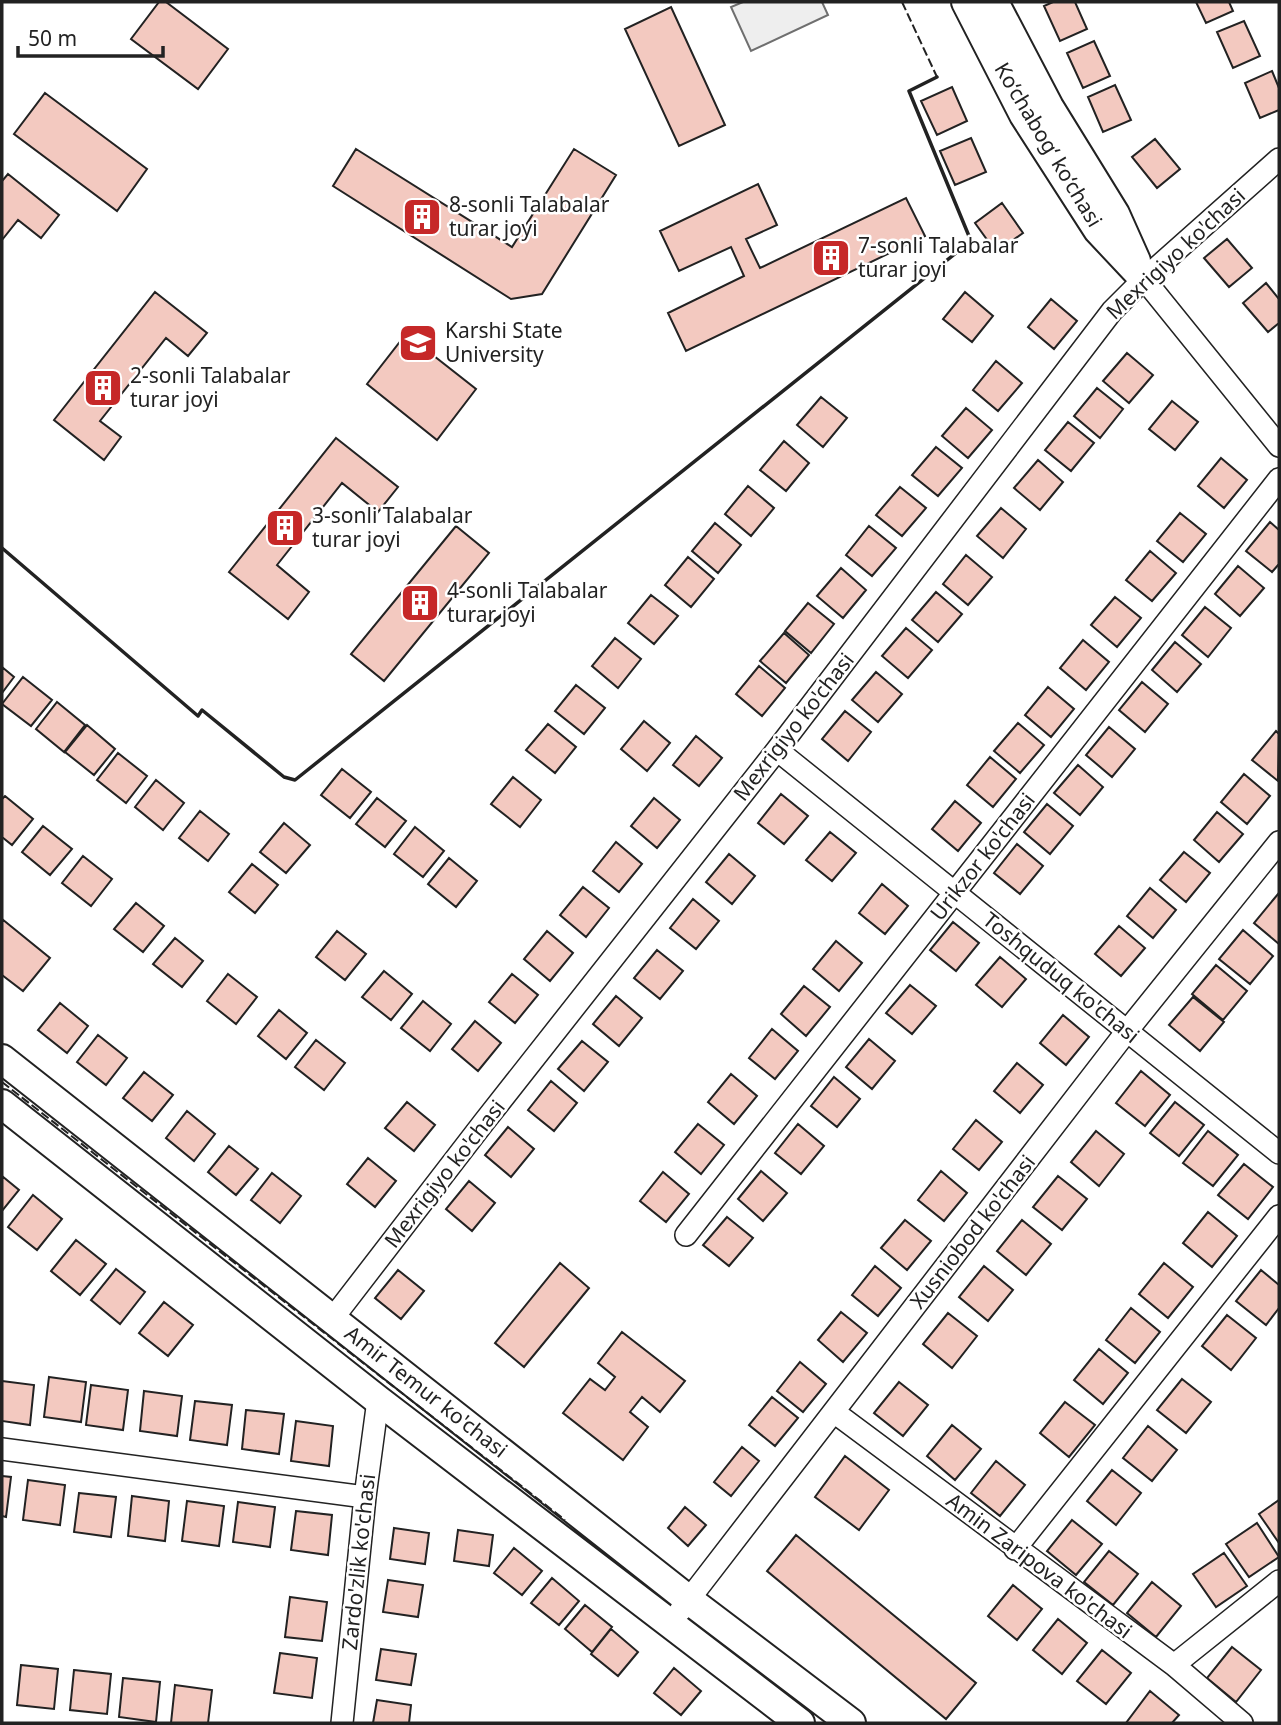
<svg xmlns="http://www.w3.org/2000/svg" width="1281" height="1725" font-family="'Noto Sans',sans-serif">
	<rect width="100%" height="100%" fill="#fff"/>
	<path fill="#eee" stroke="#6f6f6f" stroke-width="2" d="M743 2H822L828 15 751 51 731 7Z"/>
	<path fill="#f3c9c0" stroke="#222" stroke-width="2" d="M159 2H166L228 49 198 89 131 39Z
		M1053 2H1075L1087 29 1060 41 1044 6Z
		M1196 2H1229L1233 11 1206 23Z
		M671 7 725 125 679 146 625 29Z
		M1244 21 1260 56 1233 68 1217 32Z
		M1094 41 1110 76 1083 88 1067 53Z
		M1272 71 1279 88V110L1260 118 1245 83Z
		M1115 85 1131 120 1103 132 1088 97Z
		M952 87 967 121 937 135 921 101Z
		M45 93 147 169 117 211 14 134Z
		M971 138 986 172 955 185 940 151Z
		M1155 139 1180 169 1157 188 1132 157Z
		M356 149 512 247 574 149 616 175 542 294 511 299 333 186Z
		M8 174 59 215 41 238 18 220 2 240V181Z
		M758 184 777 225 746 239 760 268 906 198 925 236 686 351 668 313 744 276 731 247 679 271 660 231Z
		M1002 203 1023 233 996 252 975 223Z
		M1227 239 1252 268 1229 287 1204 258Z
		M1266 283 1279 299V323L1268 332 1243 303Z
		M155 292 207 333 188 356 166 338 100 421 121 437 104 460 54 420Z
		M965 292 993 316 972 342 943 319Z
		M1051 299 1077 321 1054 349 1028 327Z
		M406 334 476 389 437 440 367 384Z
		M1127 353 1153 375 1129 403 1103 381Z
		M996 361 1022 383 998 411 973 390Z
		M1097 388 1123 409 1100 438 1074 416Z
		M821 397 847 418 823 447 797 425Z
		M1172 401 1198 422 1175 450 1149 429Z
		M966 408 992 430 968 458 942 436Z
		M1068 422 1094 443 1071 471 1045 450Z
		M336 438 398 487 378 512 342 483 277 565 309 592 288 619 229 572Z
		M784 441 809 463 786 491 760 470Z
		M936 447 962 468 938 496 912 475Z
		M1221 458 1247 480 1224 508 1198 486Z
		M1038 460 1063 482 1040 510 1014 488Z
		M748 486 774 508 751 536 725 514Z
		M900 487 926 508 902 536 876 515Z
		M1001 508 1026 529 1003 558 977 536Z
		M1180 513 1206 534 1183 562 1157 541Z
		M1270 522 1279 530V564L1272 572 1246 551Z
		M715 523 741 545 718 573 692 551Z
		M456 526 489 553 384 681 351 654Z
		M869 526 896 548 872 576 846 555Z
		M1150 551 1176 573 1152 601 1126 580Z
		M966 555 992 577 968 605 943 584Z
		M688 557 714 579 691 607 665 585Z
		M1238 566 1264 588 1240 616 1215 594Z
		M841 568 866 590 843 618 817 596Z
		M936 592 962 614 938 642 912 620Z
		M651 595 678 616 654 644 628 623Z
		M1115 597 1141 618 1117 647 1091 625Z
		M808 603 834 624 811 653 785 631Z
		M1205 607 1231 628 1208 657 1182 635Z
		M906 628 932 650 908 678 882 656Z
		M784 633 809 655 786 683 760 661Z
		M615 638 641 659 618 688 592 666Z
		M1083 640 1109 662 1086 690 1060 668Z
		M1175 642 1201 664 1177 692 1152 670Z
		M759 666 785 688 762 716 736 694Z
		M2 667 14 677 2 693Z
		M876 672 902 694 878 722 852 700Z
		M23 677 52 700 31 726 2 704Z
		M1142 682 1168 704 1145 732 1119 710Z
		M576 685 605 708 584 734 555 711Z
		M1048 687 1074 709 1051 737 1025 715Z
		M57 702 85 725 64 752 36 729Z
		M845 711 871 732 848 761 822 739Z
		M644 721 670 743 647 771 621 749Z
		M1018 723 1044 745 1020 773 994 751Z
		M548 724 576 747 555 773 526 750Z
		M87 725 115 749 94 775 65 752Z
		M1109 727 1135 749 1112 777 1086 755Z
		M1276 731 1279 734 1278 781 1252 760Z
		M696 736 722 758 699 786 673 765Z
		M118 753 147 776 126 803 97 780Z
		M990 757 1016 779 993 807 967 785Z
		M1078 765 1103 787 1080 815 1054 793Z
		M342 769 371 792 350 818 321 795Z
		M1244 774 1270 796 1247 824 1221 802Z
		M513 777 541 800 520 827 491 804Z
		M156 780 184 803 163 830 135 807Z
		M781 794 808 816 784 844 758 823Z
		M5 796 33 819 12 845 2 837V799Z
		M377 798 406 821 385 847 356 824Z
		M654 798 680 820 657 848 631 826Z
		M955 801 981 823 958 851 932 829Z
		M1047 804 1073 826 1050 854 1024 832Z
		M200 811 229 834 208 861 179 838Z
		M1217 812 1243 834 1219 862 1194 840Z
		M284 823 310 845 286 873 260 852Z
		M43 826 72 849 50 875 22 852Z
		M415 827 444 851 423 877 394 854Z
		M830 832 856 853 832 881 806 860Z
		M616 842 642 864 619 892 593 871Z
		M1017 844 1043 866 1020 894 994 873Z
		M1184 852 1210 873 1186 902 1160 880Z
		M729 854 755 876 732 904 706 882Z
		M83 856 112 879 91 906 62 883Z
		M449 858 477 881 456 907 428 884Z
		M252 864 278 885 255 913 229 892Z
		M882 884 908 906 885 934 859 913Z
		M583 887 609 908 586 937 560 915Z
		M1150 888 1176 910 1153 938 1127 916Z
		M1278 894 1279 895V944L1254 923Z
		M693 899 719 921 696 949 670 928Z
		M136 903 164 926 143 952 114 929Z
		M2 919 50 958 23 991 2 975Z
		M953 922 979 943 956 971 930 950Z
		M1119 926 1145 948 1121 976 1095 954Z
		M1243 930 1273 956 1250 984 1219 959Z
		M337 931 366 954 345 980 316 957Z
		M547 931 573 953 550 981 524 959Z
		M175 938 203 961 182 987 153 964Z
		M836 941 862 963 839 991 813 969Z
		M657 950 683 971 660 999 634 978Z
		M1000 957 1026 979 1002 1007 976 985Z
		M1216 965 1247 991 1223 1020 1192 994Z
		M384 971 412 994 391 1020 362 997Z
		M228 974 257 997 236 1024 207 1001Z
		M512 974 538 995 515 1023 489 1002Z
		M910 985 936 1006 912 1034 886 1013Z
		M804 986 830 1007 806 1036 781 1014Z
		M616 996 642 1018 619 1046 593 1024Z
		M1193 997 1224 1022 1200 1051 1169 1025Z
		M423 1001 451 1024 430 1051 401 1028Z
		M60 1003 88 1026 67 1053 38 1030Z
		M279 1010 307 1033 286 1059 258 1036Z
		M1063 1015 1089 1037 1066 1065 1040 1043Z
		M475 1021 501 1043 478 1071 452 1049Z
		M772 1029 798 1051 775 1079 749 1058Z
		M98 1035 127 1058 106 1085 77 1062Z
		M869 1039 895 1061 872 1089 846 1067Z
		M316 1040 345 1063 324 1090 295 1067Z
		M582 1041 608 1062 584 1091 558 1069Z
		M1017 1063 1043 1085 1020 1113 994 1091Z
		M1141 1071 1170 1095 1145 1126 1116 1103Z
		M144 1072 173 1095 152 1121 123 1098Z
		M731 1074 757 1096 734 1124 708 1102Z
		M834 1077 860 1099 837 1127 811 1106Z
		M551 1081 577 1103 554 1131 528 1110Z
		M407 1102 435 1125 414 1151 385 1128Z
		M1175 1102 1204 1125 1179 1156 1150 1133Z
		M187 1111 215 1134 194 1161 166 1138Z
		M976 1120 1002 1142 979 1170 953 1149Z
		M698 1124 724 1145 701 1174 675 1152Z
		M798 1124 824 1146 801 1174 775 1153Z
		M508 1127 534 1149 511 1177 485 1155Z
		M1096 1131 1124 1154 1099 1186 1071 1162Z
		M1208 1131 1238 1155 1213 1186 1183 1163Z
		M229 1146 258 1169 236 1195 208 1172Z
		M368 1158 396 1181 375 1207 347 1184Z
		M1244 1164 1273 1187 1248 1219 1218 1195Z
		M761 1171 787 1193 763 1221 738 1199Z
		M941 1171 967 1193 944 1221 918 1200Z
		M663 1172 689 1194 666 1222 640 1201Z
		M272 1173 301 1196 280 1223 251 1200Z
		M2 1176 19 1190 2 1211Z
		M1058 1176 1087 1199 1062 1230 1033 1207Z
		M469 1181 495 1203 472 1231 446 1209Z
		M33 1195 62 1219 37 1250 8 1227Z
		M1208 1212 1237 1236 1212 1267 1183 1243Z
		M727 1217 753 1238 729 1266 703 1245Z
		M905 1220 931 1241 907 1270 881 1248Z
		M1022 1220 1051 1244 1026 1275 997 1251Z
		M76 1240 106 1264 80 1295 51 1271Z
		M560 1263 589 1288 524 1367 495 1343Z
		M1164 1263 1193 1287 1168 1318 1139 1294Z
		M875 1266 901 1288 878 1316 852 1295Z
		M984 1266 1013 1290 988 1321 959 1297Z
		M116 1269 145 1292 120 1324 91 1300Z
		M398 1270 424 1291 401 1319 375 1298Z
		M1261 1270 1279 1285V1308L1266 1325 1236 1301Z
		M164 1302 193 1325 168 1356 139 1333Z
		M1131 1308 1160 1332 1135 1363 1106 1340Z
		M841 1312 867 1333 843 1362 818 1340Z
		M948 1313 977 1336 952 1368 923 1344Z
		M1227 1315 1256 1338 1231 1370 1202 1346Z
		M622 1332 685 1381 660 1412 642 1397 630 1412 648 1427 623 1460 563 1413 590 1379 605 1390 615 1377 598 1363Z
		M1099 1349 1128 1373 1103 1404 1074 1380Z
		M800 1362 826 1384 803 1412 777 1391Z
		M49 1377 86 1382 81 1422 44 1417Z
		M1182 1379 1211 1402 1186 1433 1157 1410Z
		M2 1381 34 1385 30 1425 2 1421Z
		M899 1382 928 1405 903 1436 874 1413Z
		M91 1385 128 1390 123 1430 86 1425Z
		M144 1391 182 1396 177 1436 140 1431Z
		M772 1397 798 1418 775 1446 749 1425Z
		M195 1401 232 1405 227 1445 190 1440Z
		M1065 1402 1095 1425 1069 1457 1040 1433Z
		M246 1410 284 1414 279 1454 242 1449Z
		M296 1421 333 1426 329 1466 291 1461Z
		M952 1425 981 1449 955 1480 927 1456Z
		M1148 1426 1177 1450 1152 1481 1123 1458Z
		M742 1447 759 1461 731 1496 714 1482Z
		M845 1456 889 1490 859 1530 815 1497Z
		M996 1461 1025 1485 1000 1516 971 1493Z
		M1112 1470 1141 1493 1116 1525 1087 1501Z
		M2 1476 11 1477 6 1517 2 1516Z
		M28 1480 65 1485 60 1525 23 1520Z
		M79 1493 116 1497 111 1537 74 1532Z
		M132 1496 169 1501 165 1541 128 1536Z
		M1279 1500V1543L1259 1514Z
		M187 1501 224 1506 219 1546 182 1541Z
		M238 1502 275 1507 270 1547 233 1542Z
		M685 1507 706 1525 688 1546 668 1528Z
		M296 1511 332 1515 328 1555 291 1550Z
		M1072 1520 1102 1544 1076 1575 1047 1551Z
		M1257 1523 1279 1557 1249 1577 1226 1544Z
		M394 1528 429 1533 425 1564 390 1559Z
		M458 1530 493 1535 489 1566 454 1561Z
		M796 1535 976 1683 946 1719 767 1571Z
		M514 1548 542 1571 522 1595 494 1573Z
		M1109 1551 1138 1574 1113 1605 1084 1582Z
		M1224 1553 1247 1586 1216 1607 1193 1574Z
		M552 1578 579 1601 559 1625 531 1603Z
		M388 1580 423 1585 418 1617 383 1612Z
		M1152 1582 1181 1606 1156 1637 1127 1613Z
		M1013 1585 1042 1609 1017 1640 988 1616Z
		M290 1597 327 1602 322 1641 285 1637Z
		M585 1605 612 1627 592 1652 565 1629Z
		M1058 1619 1087 1643 1062 1674 1033 1650Z
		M611 1629 638 1652 618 1676 591 1654Z
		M1232 1647 1261 1670 1236 1702 1207 1678Z
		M381 1649 416 1654 411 1685 376 1680Z
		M1102 1650 1131 1673 1106 1704 1077 1681Z
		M280 1653 317 1658 312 1698 274 1693Z
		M21 1665 58 1669 54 1709 17 1705Z
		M674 1668 701 1691 681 1715 654 1693Z
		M74 1670 111 1674 107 1714 70 1710Z
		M123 1678 160 1682 156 1722 119 1717Z
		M175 1685 212 1690 208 1723H171Z
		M1150 1691 1179 1715 1172 1723H1126Z
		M377 1700 411 1705 409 1723H373Z"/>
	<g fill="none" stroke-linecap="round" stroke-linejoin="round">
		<g stroke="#222" stroke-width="24">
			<path id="minor" d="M1144 279 1279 446
				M777 750 1279 1153
				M686 1235 1279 479
				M333 1318 484 1122 777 750 1112 311 1144 279 1279 159
				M834 1412 1174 1665 1242 1723
				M2 1449 365 1497
				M1015 1549 1279 1216
				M680 1611 1127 1031 1279 842
				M1174 1665 1279 1581
				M342 1723 365 1497 378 1400"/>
		</g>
		<g stroke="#222" stroke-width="32">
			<path id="major" d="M966 2 1024 115 1098 230 1144 279
				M994 2 1049 107 1115 214 1136 261
				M2 1059 689 1600 851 1723
				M2 1104 378 1400 800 1723"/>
		</g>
		<use href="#minor" stroke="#fff" stroke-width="21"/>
		<use href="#major" stroke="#fff" stroke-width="28"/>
		<path stroke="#222" stroke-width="2" stroke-dasharray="9 3.5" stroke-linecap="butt" d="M902 2 937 77
			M2 1082 565 1520"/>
		<path stroke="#222" stroke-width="3.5" d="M2 548 198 716 202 710 284 777 295 780 971 241 909 91 937 77"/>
	</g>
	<defs>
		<g id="building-square" transform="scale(2.0125)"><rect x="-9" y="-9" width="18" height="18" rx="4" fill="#c62828" stroke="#fff"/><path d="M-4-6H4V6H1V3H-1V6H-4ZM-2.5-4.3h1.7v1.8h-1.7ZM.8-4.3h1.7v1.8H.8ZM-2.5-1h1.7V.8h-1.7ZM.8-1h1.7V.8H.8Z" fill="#fff"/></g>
		<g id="university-square" transform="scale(2.0125)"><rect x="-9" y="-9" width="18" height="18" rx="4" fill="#c62828" stroke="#fff"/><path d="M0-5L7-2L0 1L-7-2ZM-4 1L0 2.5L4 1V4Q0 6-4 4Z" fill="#fff"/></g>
	</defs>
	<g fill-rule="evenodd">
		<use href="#building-square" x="422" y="217"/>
		<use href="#building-square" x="831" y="258"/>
		<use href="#university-square" x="418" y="343"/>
		<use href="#building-square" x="103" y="388"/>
		<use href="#building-square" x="285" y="528"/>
		<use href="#building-square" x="420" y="603"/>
	</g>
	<g text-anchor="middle" stroke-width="5" stroke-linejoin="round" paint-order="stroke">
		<g font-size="21" fill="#222" stroke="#fff">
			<text transform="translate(1048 145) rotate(59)" y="7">Ko‘chabog‘ ko‘chasi</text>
			<text transform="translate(1176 254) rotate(-43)" y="7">Mexrigiyo ko'chasi</text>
			<text transform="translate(794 727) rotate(-52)" y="7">Mexrigiyo ko'chasi</text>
			<text transform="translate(983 857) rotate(-52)" y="7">Urikzor ko'chasi</text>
			<text transform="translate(1061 978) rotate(39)" y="7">Toshquduq ko'chasi</text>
			<text transform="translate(445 1174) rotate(-52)" y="7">Mexrigiyo ko'chasi</text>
			<text transform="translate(973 1232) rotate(-52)" y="7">Xusniobod ko'chasi</text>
			<text transform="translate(426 1392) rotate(38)" y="7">Amir Temur ko'chasi</text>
			<text transform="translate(359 1562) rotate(-84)" y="7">Zardo'zlik ko'chasi</text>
			<text transform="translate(1039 1566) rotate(37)" y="7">Amin Zaripova ko'chasi</text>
		</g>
		<g font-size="21" fill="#222" stroke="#fff" text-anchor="start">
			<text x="449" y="212">8-sonli Talabalar<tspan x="449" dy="24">turar joyi</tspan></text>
			<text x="858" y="253">7-sonli Talabalar<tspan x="858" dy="24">turar joyi</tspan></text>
			<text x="445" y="338">Karshi State<tspan x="445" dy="24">University</tspan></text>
			<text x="130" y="383">2-sonli Talabalar<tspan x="130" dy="24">turar joyi</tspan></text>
			<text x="312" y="523">3-sonli Talabalar<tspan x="312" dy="24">turar joyi</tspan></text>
			<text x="447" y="598">4-sonli Talabalar<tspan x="447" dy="24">turar joyi</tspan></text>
		</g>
	</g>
	<rect width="1281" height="1725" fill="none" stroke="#222222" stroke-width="7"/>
	<path d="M18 46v10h145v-10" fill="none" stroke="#222222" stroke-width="3.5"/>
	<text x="28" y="46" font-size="21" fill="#222222" stroke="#ffffff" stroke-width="5" paint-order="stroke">50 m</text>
</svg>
